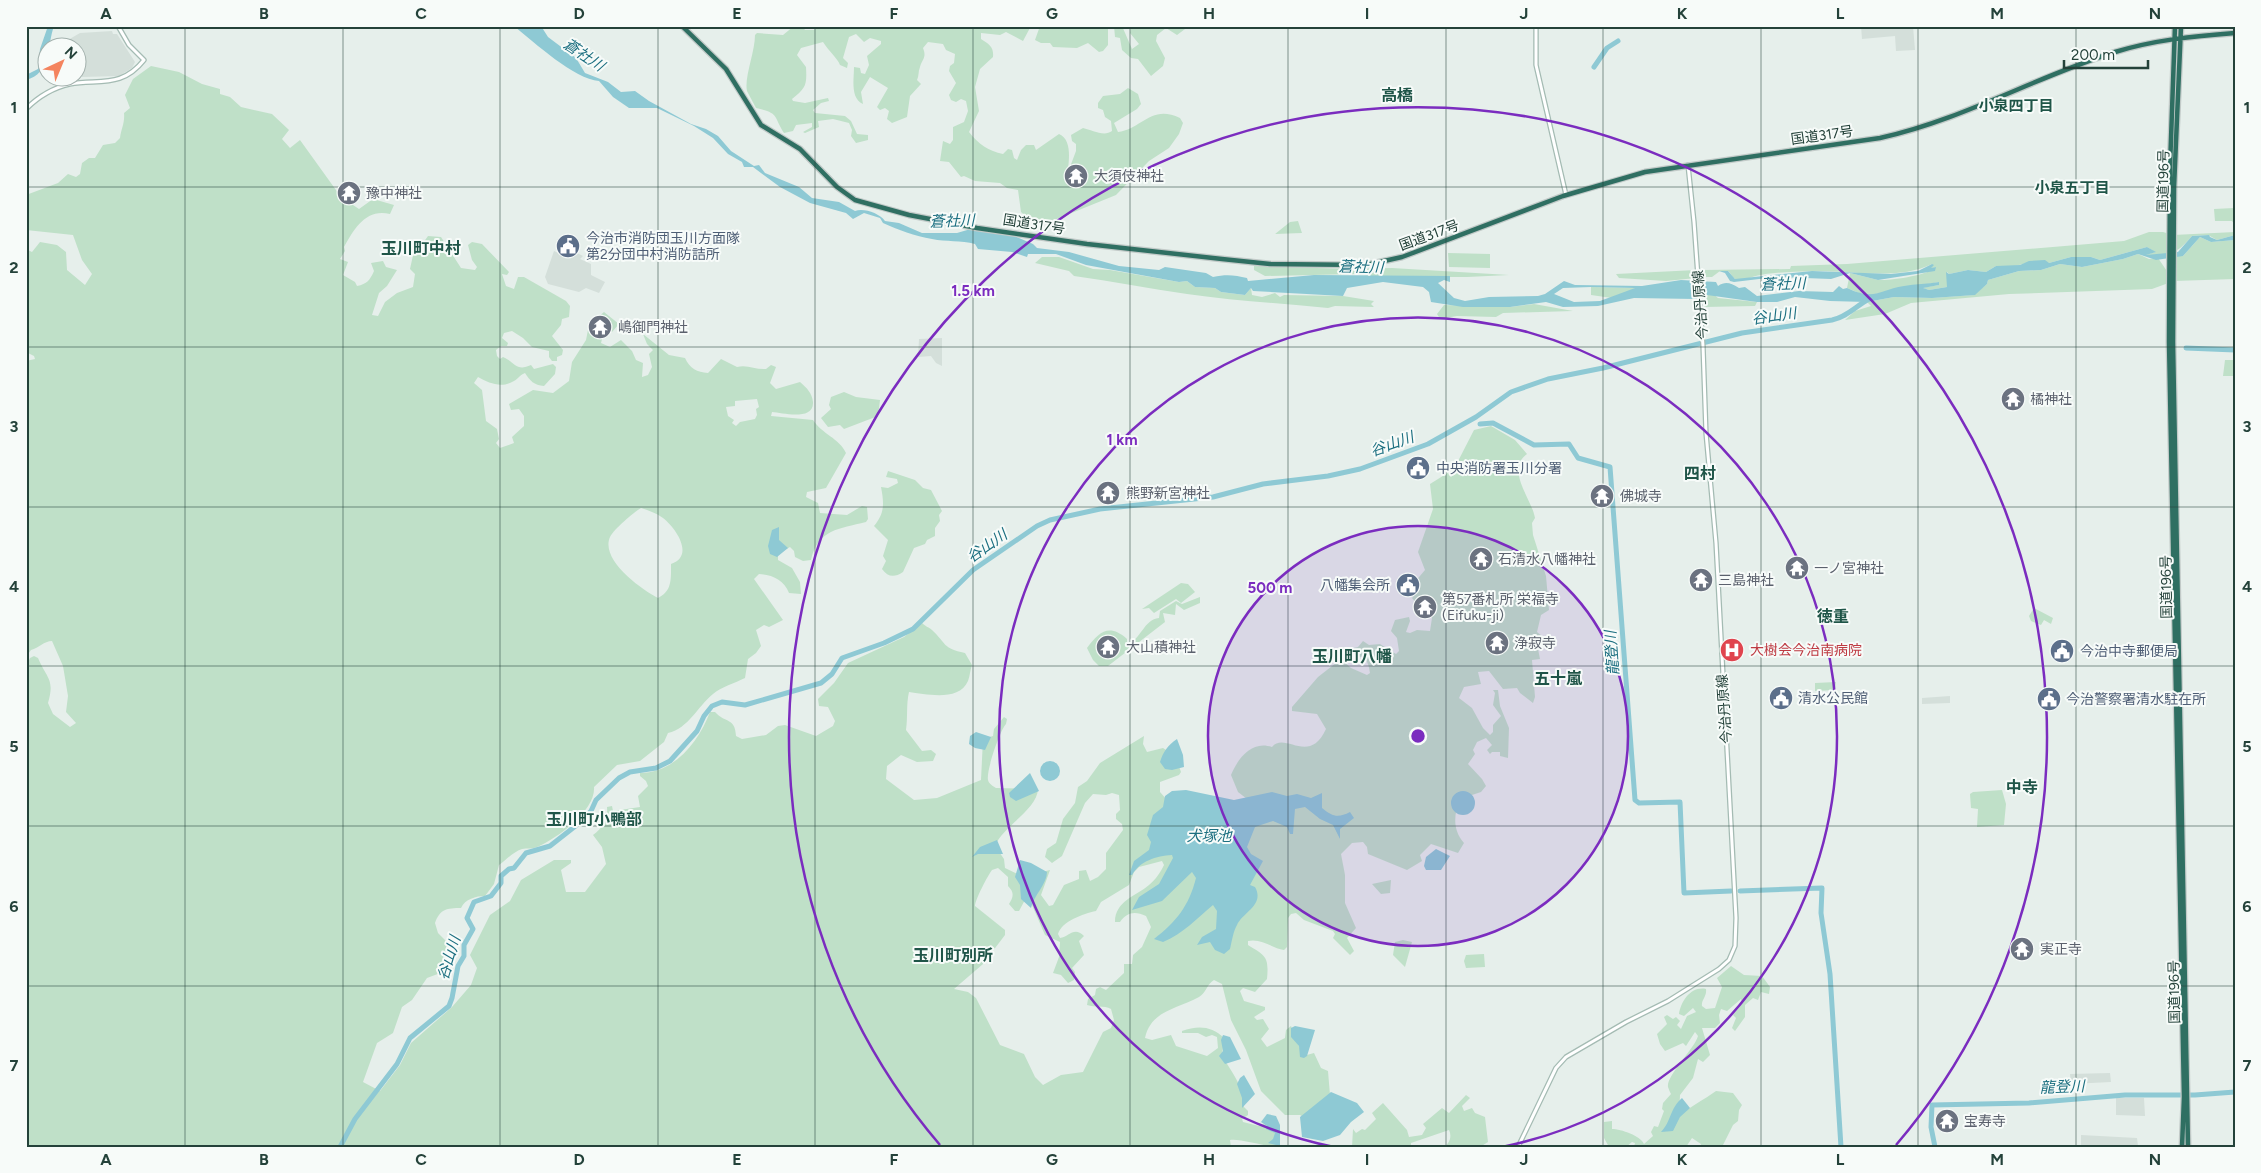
<svg xmlns="http://www.w3.org/2000/svg" width="2261" height="1173" font-family="Figtree,'Noto Sans JP',sans-serif">
	<rect width="100%" height="100%" fill="#e6efeb"/>
	<path fill="#d4dfda" d="M1861 26H1913L1915 50 1896 51 1895 36 1862 39Z
		M112 31 113 34H117L135 62 132 68 119 76 82 77 78 65V48L58 47 61 44 80 33Z
		M565 247 583 256 580 259 591 264V275L605 282 599 293 586 288 579 292 548 284 545 277 554 251 561 254Z
		M942 338V366L936 363 931 356 918 357 919 339Z
		M1950 696V703L1922 704V698Z
		M2110 1073 2111 1082 2071 1084 2070 1074Z
		M2116 1098H2144L2145 1116 2116 1115Z
		M2081 1135 2137 1138 2138 1146 2081 1147Z"/>
	<path fill="#bfe0c8" fill-rule="evenodd" d="M794 26H802L805 30H814L817 26H1031L1023 41 1006 32 1000 35 981 33V39C989 44 994 47 993 57L980 69 975 87 979 111 969 132C978 144 989 151 1003 154L1008 149 1012 150 1014 158 1017 160 1021 150 1026 145H1034L1036 150 1059 134C1075 141 1067 168 1067 181L1083 176V171H1072L1070 167 1076 151V144L1072 141 1071 135 1083 128C1092 130 1104 137 1112 131L1111 121 1105 117 1103 110 1098 108V103L1103 96 1120 94 1128 88 1138 94 1141 104 1137 109 1114 123 1118 132C1142 129 1151 104 1180 118L1183 123 1179 134 1169 148 1149 161 1116 195 1047 223 1031 221 1021 212 1018 190 1007 188 1000 183 975 181 964 176 961 177 949 162 940 161 943 141 950 144 953 140V127L964 122 968 111 966 101 961 99 956 102 951 100 949 95 956 83 949 71 950 66 954 63 955 54 946 50 943 44 928 42 923 48C927 58 922 59 920 67 918 72 919 76 917 80L921 84 910 96 907 117 892 123 887 119 889 111 885 108 880 110 877 107 888 88 870 77 861 92 863 104C850 98 854 79 854 67L860 68 861 73 865 74 869 65 867 56 881 44V41L870 38 864 42 856 34 849 37 843 58 848 63 847 68 840 65C838 59 828 50 823 42L801 48 797 55 806 67C807 85 806 88 792 99L793 101 805 103 828 98 829 101 821 103 813 110 815 113 845 116 851 121 857 134 868 135V140L856 143 851 136 852 130 849 123 833 119 818 121 819 127 805 133 803 132 812 127V123L796 125 793 131 784 133C773 115 779 113 756 108 755 106 748 93 747 91 744 78 755 52 755 35L757 33 783 35Z
		M1040 26H1108V45L1103 51 1099 52 1088 43 1077 48 1053 47 1050 43H1041L1035 40Z
		M1114 26H1122L1132 49 1139 44 1130 33 1131 26H1189L1177 35 1166 28 1157 35 1156 41 1165 58 1163 66 1151 76 1138 59 1131 58 1122 50 1120 38 1115 37Z
		M151 66 179 72 202 84 220 89V94L230 97 241 107 272 114 289 130 282 139 290 148 300 140 341 197 359 209 373 199 394 205 390 214C366 208 354 229 344 247L345 251 340 259 348 262 343 275 355 282 357 286C367 284 370 280 374 271L371 263 383 261 386 267 397 270 387 286 379 293 372 315 378 316 385 302 397 293 413 287 415 274 410 269 414 251 418 250 428 236 441 237 461 268 475 270 477 267 472 260 468 245 472 242 482 244 509 272 507 275 502 274 506 286 514 289 518 277H524L566 301 570 306 569 317 562 319 561 325 552 336 563 350 562 355 557 357V361H552L549 357V351L532 347 523 338 512 331 504 333 502 338 508 343 507 346H501L496 350 497 356 500 359 503 357C515 362 516 372 531 365L534 369 553 364 556 367 555 374 544 386C534 385 530 381 525 373 519 375 518 380 512 382 500 388 489 383 478 377L474 383 482 390 486 421 497 429 499 439 496 443 500 448 514 443 512 437 524 426V416L519 409 511 410 509 404 533 390 553 393 569 381 572 362 586 340 589 325 604 312 619 324 612 332 602 322 596 328 603 335 601 343 610 347 621 340 632 351 636 360 643 363 642 377 648 375 652 367 649 354 653 350 647 344 643 334 669 355 685 358C690 369 697 372 708 373L721 359 737 367C747 364 756 370 766 369L771 365 776 367 770 383 776 389 800 382C807 388 812 393 813 402 814 421 783 413 772 412L771 416 813 420C822 434 839 438 846 453L826 488 807 492 806 497 818 503 820 513 847 515 862 506 867 507 868 519 866 522C839 529 818 529 811 560L803 561 795 557 794 551 790 547 778 554V560L792 568 800 582 801 594 789 593C784 580 773 575 759 574L754 579 783 620 769 627 764 625 756 630 761 646 756 653 748 659 745 678C735 683 721 687 713 694 697 707 689 728 668 733L664 742 640 761 617 765 594 787C596 810 558 838 537 847 533 849 527 848 522 849 513 852 506 860 499 865L494 884 485 896C476 896 465 899 461 908 447 908 440 909 435 923L438 933 447 942 443 972 427 978 412 1000 402 1007 393 1033 377 1043 363 1082 380 1091 400 1065 411 1043 452 1007 471 985 477 968 470 955 490 915 510 901 521 880 554 860H571V863L561 870 566 892H585L606 864 602 847 593 835C603 827 608 820 607 807L612 806 613 811 640 807 638 796 648 786 646 781 640 776V773C675 773 699 741 710 712H715C726 724 735 717 736 736L742 739 766 735 778 726 785 725 816 736 833 726 835 721 828 707 819 706 818 699 834 683 848 663 904 637 922 623C926 627 929 627 932 630 947 644 942 648 965 653L972 665C970 670 970 676 968 681 959 702 926 694 909 692 906 705 908 716 906 730L922 751 931 750 936 754 933 761 917 762 901 755 887 766 886 779 914 800 937 798 981 780 983 739 993 736 994 729 1004 717 1007 719 1006 724C1000 730 986 771 988 780 989 784 993 786 996 788L1038 789C1037 810 1002 827 995 846L1004 859 1005 868 1024 877 1026 898 1019 911H1015L1009 904C1013 897 1015 893 1008 886V877L998 868 992 870C988 875 975 900 975 906L1005 930V935L983 964 954 989 968 992 976 998 1000 1045 1024 1054 1035 1077 1043 1085 1061 1075 1083 1072 1103 1032 1111 1028 1114 1020 1111 1009C1104 1005 1095 1008 1087 1005L1088 999 1095 995 1096 989 1100 987 1106 990 1124 973V964H1132L1133 955 1142 947 1151 927 1146 916C1135 911 1127 912 1120 922H1115C1115 901 1136 896 1149 885 1156 879 1160 873 1164 865L1162 861 1139 867 1134 872 1129 885 1101 902 1096 911C1083 914 1062 921 1058 934L1060 938C1069 937 1074 926 1084 936L1079 941 1084 955 1072 968 1075 972 1074 980 1068 983 1061 975 1053 973 1059 957 1060 942 1045 935 1029 898 1042 872 1050 870 1041 895 1049 906 1053 905 1064 885 1079 879V871L1086 870 1090 881 1098 877 1106 869V853L1123 830 1122 824 1116 819V814L1120 810 1119 795 1112 793 1106 795 1093 794 1085 803 1062 856 1052 863 1045 857 1047 849 1056 843 1063 819 1075 803 1078 787 1087 781 1100 763 1144 736 1143 744 1147 752 1163 748C1172 753 1178 762 1181 772L1179 775 1160 782V792L1174 808 1241 849 1251 802 1238 792 1231 775C1238 758 1252 740 1272 747 1285 731 1309 766 1326 729L1317 714 1292 711V707L1318 677 1341 659 1351 668 1367 675 1370 673C1367 648 1356 663 1350 649L1358 647 1363 641 1369 645 1380 644 1396 654 1399 651 1397 638 1391 631 1395 620 1409 617 1410 621 1406 632 1410 633 1417 630 1430 631 1432 618 1428 600 1416 603 1412 598 1420 589 1414 583 1425 570 1418 552 1433 509 1430 484 1454 469 1474 430 1491 426 1515 440 1527 454C1505 470 1532 499 1535 518L1532 523 1533 535 1546 576 1549 610 1541 615 1537 632 1542 636 1537 644 1540 659 1532 660 1535 697 1533 703 1520 693 1517 688 1503 689 1489 671 1478 672 1481 684 1464 687 1459 698 1472 708 1483 728 1490 735 1493 732V725L1501 716 1493 705 1495 693 1493 690H1498L1500 706 1509 728 1508 758 1500 756V752H1492L1490 754 1487 750 1492 745 1486 738 1477 742 1473 750 1475 754 1468 764 1482 779 1486 786 1481 792 1460 799C1454 814 1452 829 1464 843L1458 853 1431 844 1420 855 1422 861 1407 870 1368 854 1367 847 1363 842 1352 843 1341 854 1345 875V903L1356 928 1347 938 1354 951 1350 955 1333 938 1335 934 1333 931 1304 920 1296 913 1291 914 1288 918 1287 947 1284 950C1272 948 1261 938 1248 941V945C1266 956 1269 957 1267 979L1255 992 1243 988 1240 991 1244 1001 1265 1007V1010L1254 1017 1257 1020 1263 1019 1269 1029 1261 1039 1267 1047 1285 1038 1286 1030 1291 1026 1303 1056 1314 1053 1321 1068 1328 1071 1330 1095 1305 1118 1300 1115H1285L1261 1091 1246 1050 1231 1020 1222 984 1214 980C1207 984 1206 993 1199 997 1178 1009 1151 1010 1145 1038L1152 1040 1171 1035 1176 1046 1207 1056 1218 1048 1217 1037 1212 1035 1206 1037 1198 1033H1182V1031C1198 1025 1212 1026 1224 1038L1222 1056C1232 1072 1244 1087 1244 1107L1248 1111V1115L1242 1119 1243 1122 1259 1126 1264 1124C1275 1130 1277 1134 1278 1147 1268 1147 1238 1138 1230 1140L1231 1147H26V667L30 658 34 656 38 658C47 679 55 679 48 703L53 714 70 727 76 723 66 712 68 696 63 666 52 641C44 641 39 648 31 650L26 657V361L35 359 34 356 26 352V249L32 252 40 242 57 245 66 252 67 270 85 285 92 274 82 260 73 235 26 230V195L58 183 68 174 76 177 80 174 82 163 89 158H95L103 145 115 143 120 138C121 129 125 123 124 113L130 108 125 95 133 79ZM757 399 759 407 756 409 757 415 755 419 740 422 736 426 732 423 734 420 728 416 726 407 735 406V401ZM641 508C648 510 656 513 663 518 676 528 695 556 671 564 671 580 672 591 658 598 641 589 600 560 610 537 614 529 633 513 641 508Z
		M2235 197V225L2232 221H2215L2214 209 2234 208Z
		M1298 221 1302 233 1275 234 1290 222Z
		M2149 232H2163L2173 235 2235 232V235L2217 240 2208 235 2192 236C2177 254 2169 256 2145 255L2155 252 2147 247 2100 260 2091 257H2071L2049 263 2035 261 2015 266H1996L1986 272 1968 270 1949 274 1947 272V287L1929 290 1921 288 1939 285V282L1870 295 1859 293 1847 288 1850 273C1859 275 1869 278 1878 280 1890 281 1929 275 1936 267L1930 269 1932 264C1898 281 1849 270 1811 271 1795 272 1776 272 1761 275 1752 276 1747 280 1739 280 1733 280 1732 274 1728 271H1720L1712 277H1702V270L1790 269 1791 266 1847 264 2124 241Z
		M2200 237 2211 242 2235 240V279L2174 281 2152 289 2009 294 1911 303 1885 314 1845 320 1855 311 1871 306 1867 302 1894 297 1932 298 1974 295 1987 284 1988 280 2019 271 2041 270 2060 264 2082 267 2123 259 2138 254 2149 259 2158 258 2173 280V256H2183Z
		M1448 253 1490 254V268L1449 267Z
		M1042 257H1059L1093 269 1110 270 1179 282 1187 281 1195 287 1215 288 1221 292 1245 295 1251 288 1252 295 1262 297 1275 293 1280 297 1284 295 1343 296 1374 301 1371 304 1374 307 1335 306 1328 308C1281 303 1234 301 1187 294 1150 289 1112 281 1074 276L1069 271 1035 263Z
		M1254 266 1349 269 1392 268 1509 275 1467 277H1378L1356 274 1265 276 1254 270Z
		M1696 270V278L1666 281 1619 278 1616 274Z
		M1591 287 1636 288 1612 298 1591 295Z
		M1713 294 1718 298 1757 302 1755 306 1704 307V295Z
		M1534 304 1573 311 1503 313 1496 317 1457 316 1440 319 1437 314 1444 305 1510 307Z
		M2225 360H2235V376H2223Z
		M844 392 856 397 880 400 878 416 844 429 840 425 828 427 821 418 831 409 829 405 831 397Z
		M888 471 915 480 923 488 931 490 942 511 939 515 940 521 935 528V536L927 540 925 544 914 548 903 572C894 578 888 577 882 569L886 561 883 556 888 540 874 526C885 513 884 503 881 487L888 488 898 483 897 479 886 477Z
		M1181 583 1188 584 1195 592 1181 603 1176 599 1154 613 1149 608 1142 609Z
		M1200 597V603L1184 610 1176 604 1175 615 1163 613 1165 622 1108 666H1099L1093 660 1087 648C1099 632 1109 623 1127 639V644C1141 640 1144 619 1159 618L1160 611 1176 601 1182 604Z
		M2034 608 2053 618 2051 624 2044 620 2041 625 2031 621 2029 616Z
		M1836 682 1835 690 1815 691V683Z
		M2002 790 2006 804 2004 825 1977 827 1978 809 1971 808 1970 794 1973 792Z
		M1391 880 1390 893 1381 894 1372 884Z
		M1403 940 1412 942 1405 967 1393 955 1395 942Z
		M1484 954 1485 967 1466 968 1464 961 1466 955Z
		M1731 966 1744 975 1762 976 1770 987 1769 994 1761 992 1758 1000 1753 998 1745 1005V1017L1735 1031 1732 1028 1736 1018 1733 1015 1742 1004 1741 999 1727 1011 1721 1009 1719 1015 1720 1023 1715 1028H1702L1710 1055 1703 1062 1698 1059 1693 1078 1680 1095 1679 1116C1688 1108 1705 1099 1716 1091L1733 1093 1742 1105 1739 1110 1738 1121 1733 1125 1722 1147H1700L1701 1144 1692 1138 1686 1147H1634L1635 1143 1632 1142 1626 1147H1609L1604 1138V1122L1612 1121V1129C1621 1129 1641 1136 1644 1144L1653 1136 1651 1132 1654 1126 1658 1127 1664 1111 1662 1109 1663 1103 1671 1094C1670 1092 1669 1090 1668 1087 1666 1076 1695 1048 1698 1036L1695 1032 1686 1046 1683 1043 1665 1051 1660 1044 1657 1034 1667 1024 1664 1017 1667 1015 1673 1019 1676 1017 1680 1021 1677 1025 1681 1029 1687 1016 1696 1012 1693 1008 1684 1016 1679 1014C1681 1001 1691 986 1706 989 1707 997 1701 1000 1702 1006L1706 1009 1715 1008 1722 987 1717 978Z
		M1466 1095 1470 1098 1462 1106 1464 1111 1472 1108 1475 1113 1485 1117 1488 1142 1480 1147H1444C1450 1143 1452 1136 1449 1130L1411 1143V1147H1352L1353 1129 1356 1133 1362 1129 1365 1130 1376 1119 1372 1113 1383 1103 1407 1130 1409 1137 1422 1135 1426 1128 1423 1124 1442 1108 1449 1113Z"/>
	<path fill="#8ec9d4" fill-rule="evenodd" d="M48 26H54C47 45 51 74 26 80V75L38 69 40 49Z
		M514 26H541L548 37 576 58 585 73 608 82 621 92 635 91 649 101 691 124 706 129 718 136 731 151 754 166 759 165 765 173 799 187 812 198 839 202 855 211C864 208 879 213 885 221L899 223 922 233H957L974 228 1012 235 1033 244 1037 248 1069 252 1119 266 1159 270 1165 267 1206 273 1213 277C1226 274 1235 275 1247 278L1248 281 1314 275 1450 276V282L1444 280 1438 283 1454 298 1465 301 1489 297 1538 296 1545 294 1564 281 1575 285 1642 286 1681 280 1716 282 1718 286C1726 281 1730 283 1739 288L1745 287 1757 296 1799 291 1833 292 1839 286 1843 289 1847 288C1875 301 1879 290 1904 286 1915 284 1927 284 1939 282V285L1923 288 1929 290 1947 287 1946 272 1949 274 1968 270 1986 272 1996 266 2020 265 2029 261 2045 260 2049 263 2071 257H2091L2100 260 2147 247 2156 252 2146 255 2178 252 2192 236 2209 235 2210 237 2217 240 2235 235V240L2211 242 2200 237 2183 256 2156 260 2138 254 2123 259 2082 267 2060 264 2041 270 2019 271 1988 280 1987 284 1975 295 1932 298 1894 297 1867 302 1830 301 1795 297 1777 302H1757L1707 295 1695 299 1634 298 1598 306 1563 307 1546 302 1510 307H1463L1431 302 1429 292 1423 287 1383 282 1347 288 1343 296 1253 291 1251 288 1245 295 1221 292 1215 288 1195 287 1187 281 1179 282 1086 265 1056 254H1028L1027 257 1012 252 978 249 975 244C961 240 946 242 932 239 915 236 898 230 883 223L880 218 864 213 853 219 846 213 810 203 780 187 753 167H744L742 162 728 154 713 138 694 126 657 108H629L613 97 599 81C574 79 535 43 514 26ZM1591 287 1635 288 1600 301 1574 302 1554 294 1563 288Z
		M1932 264 1934 265 1931 268 1936 267 1935 271 1878 280 1850 273 1831 279 1776 277 1734 282 1730 281 1725 273 1719 271H1728L1735 279 1812 271 1891 274 1918 271Z
		M779 527V540L788 548 777 557 770 554 768 546 772 530Z
		M976 732 991 737 985 750 975 748 969 744 970 736Z
		M1177 739 1183 755 1184 767 1172 770 1165 769 1160 762C1163 752 1168 745 1177 739Z
		M1040 771a10 10 0 1 1 20 0a10 10 0 1 1-20 0Z
		M1030 773 1039 791 1016 801 1010 797 1009 793Z
		M1186 790 1234 800 1272 792 1287 796 1297 794 1311 798 1322 793V808C1333 817 1338 818 1350 812L1354 818 1340 829V839L1333 825 1320 819 1305 807 1295 809 1293 834H1290L1287 827 1273 821 1255 827 1247 847 1251 854 1263 861 1250 885 1255 887C1265 905 1243 912 1237 925 1233 932 1232 941 1230 949L1224 954 1215 950 1210 942 1197 945 1202 937 1216 929 1217 911 1213 905C1196 919 1184 933 1163 942L1154 939C1176 922 1189 906 1196 878L1192 872 1162 901 1132 910 1139 897 1159 884 1173 858 1172 855C1156 856 1140 861 1132 875H1129L1134 861 1149 850 1151 842 1147 835 1153 815 1163 807 1165 796 1172 791Z
		M1451 803a12 12 0 1 1 24 0a12 12 0 1 1-24 0Z
		M997 840 1003 854H978L972 857 980 847Z
		M1436 849 1450 856 1441 870H1426L1424 866 1426 857Z
		M1020 860 1031 863 1047 872C1047 884 1034 895 1031 908L1021 899 1020 885 1015 877Z
		M1295 1026 1315 1030 1307 1056 1304 1058 1300 1057 1299 1046 1291 1037V1028Z
		M1223 1035 1230 1037 1241 1059 1225 1064 1219 1056 1223 1051 1221 1040Z
		M1244 1075 1255 1094 1242 1108V1098L1237 1084 1240 1078Z
		M1331 1092 1357 1103 1364 1112 1351 1122 1340 1135 1323 1141 1302 1137 1300 1117Z
		M1682 1098 1690 1108 1680 1117 1673 1131 1661 1132C1671 1122 1670 1108 1682 1098Z
		M1267 1114 1276 1116 1280 1125V1146L1268 1143 1273 1139 1275 1133 1266 1129 1267 1126 1261 1122Z"/>
	<g fill="none" stroke-linecap="round" stroke-linejoin="round">
		<path stroke="#8ec9d4" stroke-width="5" d="M1594 67 1607 48 1618 41
			M2186 348 2235 350
			M1480 424 1493 423 1534 445 1569 444 1578 458 1610 467 1635 800 1639 803 1680 802 1684 893 1731 891
			M1740 891 1822 888 1821 913 1830 974 1841 1147
			M340 1147 355 1119 397 1064 410 1038 449 1006 452 998 458 966 464 956V945L473 929 467 918 474 902 491 896 501 883V876L509 869 514 868 526 853 550 846 578 824 591 811 596 800 619 778 630 772 656 768 670 761 697 731 704 716 712 706 722 702 745 705 821 683 832 674 842 658 884 643 913 629 973 570 1037 526 1050 520 1100 509 1213 497 1263 484 1328 476 1360 469 1428 444 1476 417 1511 392 1548 379 1603 368 1742 333 1832 320C1847 317 1856 306 1869 299
			M1935 1147 1931 1127 1932 1105 2029 1103 2125 1095H2195L2235 1092"/>
		<g stroke="#a4bbb3" stroke-width="5.5">
			<path id="secondary" d="M1536 26V65L1566 195
				M26 109C39 96 52 88 70 84 100 79 122 88 144 60L129 45 118 26
				M1518 1147 1556 1068 1566 1057 1626 1022 1668 1001 1719 969 1729 960 1735 946 1736 918 1716 543 1706 433 1703 346 1694 222 1688 165"/>
		</g>
		<g stroke="#c2cac8" stroke-width="7">
			<path id="highway" d="M682 26 726 69 761 125 800 149 837 187 855 200 909 215 977 228 1087 244 1222 259 1270 264 1366 265 1402 257 1563 196 1645 172 1880 138C1962 120 2035 77 2115 52 2154 40 2194 36 2235 33
				M2175 26 2170 167 2169 342 2184 1097 2182 1147
				M2181 26 2174 188 2173 342 2188 1147"/>
		</g>
		<use href="#secondary" stroke="#fff" stroke-width="3"/>
		<use href="#highway" stroke="#2f6f62" stroke-width="4.5"/>
	</g>
	<path fill="none" stroke="#24423a" stroke-width="1" stroke-opacity="0.55" d="M185 26V1147M343 26V1147M500 26V1147M658 26V1147M815 26V1147M973 26V1147M1130 26V1147M1288 26V1147M1446 26V1147M1603 26V1147M1761 26V1147M1918 26V1147M2076 26V1147M26 187H2235M26 347H2235M26 507H2235M26 666H2235M26 826H2235M26 986H2235"/>
	<circle cx="1418" cy="736" r="210" fill="#7b2cbf" fill-opacity=".12"/>
	<g fill="none" stroke="#7b2cbf" stroke-width="2.5">
		<circle cx="1418" cy="736" r="210"/>
		<path d="M1334 1147A419 419 0 1 1 1502 1147"/>
		<path d="M940 1145A629 629 0 1 1 1896 1145"/>
	</g>
	<defs>
		<g id="temple-disc" transform="scale(1.25)"><circle r="9.5" fill="#6b7280" stroke="#f7fbf9"/><path d="M0-6L5-2H3V0L6.5 2.5H4V6H1.5V3h-3V6H-4V2.5H-6.5L-3 0V-2H-5Z" fill="#fff"/></g>
		<g id="civic-disc" transform="scale(1.25)"><circle r="9.5" fill="#5c6f8a" stroke="#f7fbf9"/><path d="M-.6-6.5H3V-4.5H.6V-3L4-1V1h2V6H-6V1h2V-1L-.6-3ZM-1.2 2.5V6h2.4V2.5Z" fill="#fff"/></g>
		<g id="hospital-disc" transform="scale(1.25)"><circle r="9.5" fill="#e0444e" stroke="#f7fbf9"/><path d="M-5-5h3v3.5h4V-5h3V5h-3V1.5h-4V5h-3Z" fill="#fff"/></g>
	</defs>
	<g fill-rule="evenodd">
		<use href="#temple-disc" x="1076" y="176"/>
		<use href="#temple-disc" x="349" y="193"/>
		<use href="#civic-disc" x="568" y="246"/>
		<use href="#temple-disc" x="600" y="327"/>
		<use href="#temple-disc" x="2013" y="399"/>
		<use href="#civic-disc" x="1418" y="468"/>
		<use href="#temple-disc" x="1108" y="493"/>
		<use href="#temple-disc" x="1602" y="496"/>
		<use href="#temple-disc" x="1481" y="559"/>
		<use href="#temple-disc" x="1797" y="568"/>
		<use href="#temple-disc" x="1701" y="580"/>
		<use href="#civic-disc" x="1408" y="585"/>
		<use href="#temple-disc" x="1425" y="607"/>
		<use href="#temple-disc" x="1497" y="643"/>
		<use href="#temple-disc" x="1108" y="647"/>
		<use href="#hospital-disc" x="1732" y="650"/>
		<use href="#civic-disc" x="2062" y="651"/>
		<use href="#civic-disc" x="1781" y="698"/>
		<use href="#civic-disc" x="2049" y="699"/>
		<use href="#temple-disc" x="2022" y="949"/>
		<use href="#temple-disc" x="1947" y="1121"/>
	</g>
	<g text-anchor="middle" stroke-width="4" stroke-linejoin="round" paint-order="stroke">
		<g font-size="14" fill="#24423a" stroke="#f7fbf9">
			<text transform="translate(1822 135) rotate(-8)" y="5">国道317号</text>
			<text transform="translate(2163 181) rotate(-89)" y="5">国道196号</text>
			<text transform="translate(1034 224) rotate(9)" y="5">国道317号</text>
			<text transform="translate(1429 235) rotate(-20)" y="5">国道317号</text>
			<text transform="translate(1700 305) rotate(-94)" y="5">今治丹原線</text>
			<text transform="translate(2166 587) rotate(-91)" y="5">国道196号</text>
			<text transform="translate(1724 709) rotate(-94)" y="5">今治丹原線</text>
			<text transform="translate(2174 992) rotate(-91)" y="5">国道196号</text>
		</g>
		<g font-size="14" fill="#5b616d" stroke="#f7fbf9" text-anchor="start">
			<text x="1094" y="181">大須伎神社</text>
			<text x="366" y="198">豫中神社</text>
			<text x="618" y="332">嶋御門神社</text>
			<text x="2030" y="404">橘神社</text>
			<text x="1126" y="498">熊野新宮神社</text>
			<text x="1620" y="501">佛城寺</text>
			<text x="1498" y="564">石清水八幡神社</text>
			<text x="1814" y="573">一ノ宮神社</text>
			<text x="1718" y="585">三島神社</text>
			<text x="1442" y="604">第57番札所 栄福寺<tspan x="1442" dy="16">(Eifuku-ji)</tspan></text>
			<text x="1514" y="648">浄寂寺</text>
			<text x="1126" y="652">大山積神社</text>
			<text x="2040" y="954">実正寺</text>
			<text x="1964" y="1126">宝寿寺</text>
		</g>
		<g font-size="14" fill="#4e5e75" stroke="#f7fbf9" text-anchor="start">
			<text x="586" y="243">今治市消防団玉川方面隊<tspan x="586" dy="16">第2分団中村消防詰所</tspan></text>
			<text x="1436" y="473">中央消防署玉川分署</text>
			<text x="1390" y="590" text-anchor="end">八幡集会所</text>
			<text x="2080" y="656">今治中寺郵便局</text>
			<text x="1798" y="703">清水公民館</text>
			<text x="2066" y="704">今治警察署清水駐在所</text>
		</g>
		<g font-size="14" fill="#be3a42" stroke="#f7fbf9" text-anchor="start">
			<text x="1750" y="655">大樹会今治南病院</text>
		</g>
		<g font-size="15" font-style="italic" fill="#1c6f80" stroke="#f7fbf9">
			<text transform="translate(584 55) rotate(34)" y="5">蒼社川</text>
			<text transform="translate(952 221) rotate(-2)" y="5">蒼社川</text>
			<text transform="translate(1361 267) rotate(2)" y="5">蒼社川</text>
			<text transform="translate(1783 284) rotate(-2)" y="5">蒼社川</text>
			<text transform="translate(1774 316) rotate(-8)" y="5">谷山川</text>
			<text transform="translate(1392 444) rotate(-20)" y="5">谷山川</text>
			<text transform="translate(987 546) rotate(-35)" y="5">谷山川</text>
			<text transform="translate(1612 653) rotate(-94)" y="5">龍登川</text>
			<text x="1209" y="841">犬塚池</text>
			<text transform="translate(449 958) rotate(-73)" y="5">谷山川</text>
			<text transform="translate(2062 1087) rotate(-2)" y="5">龍登川</text>
		</g>
		<g font-size="15" font-weight="bold" fill="#1f5548" stroke="#f7fbf9">
			<text x="2016" y="111">小泉四丁目</text>
			<text x="2072" y="193">小泉五丁目</text>
		</g>
		<g font-size="16" font-weight="bold" fill="#1f5548" stroke="#f7fbf9">
			<text x="1397" y="101">高橋</text>
			<text x="421" y="254">玉川町中村</text>
			<text x="1700" y="479">四村</text>
			<text x="1833" y="622">徳重</text>
			<text x="1352" y="662">玉川町八幡</text>
			<text x="1558" y="684">五十嵐</text>
			<text x="2022" y="793">中寺</text>
			<text x="594" y="825">玉川町小鴨部</text>
			<text x="953" y="961">玉川町別所</text>
		</g>
	</g>
	<circle cx="1418" cy="736" r="8" fill="#7b2cbf" stroke="#f7fbf9" stroke-width="2.5"/>
	<g font-size="15" text-anchor="middle" font-weight="bold" fill="#7b2cbf" stroke="#f7fbf9" stroke-width="4" stroke-linejoin="round" paint-order="stroke">
		<text x="973" y="296">1.5 km</text>
		<text x="1122" y="445">1 km</text>
		<text x="1270" y="593">500 m</text>
	</g>
	<rect width="2261" height="1173" fill="none" stroke="#f7fbf9" stroke-width="55"/>
	<g transform="translate(62 62) rotate(44)"><circle r="24" fill="#f7fbf9" stroke="#a3b1ad"/>
	<path d="M0-4L9 19L0 12L-9 19Z" fill="#f4845f"/>
	<text y="-8" font-size="14" font-weight="bold" text-anchor="middle" fill="#24423a">N</text>
	</g>
	<path d="M2064 60v8h84v-8" fill="none" stroke="#24423a" stroke-width="2.5"/>
	<text x="2071" y="60" font-size="15" fill="#24423a" stroke="#f7fbf9" stroke-width="4" paint-order="stroke">200 m</text>
	<rect x="28" y="28" width="2206" height="1118" fill="none" stroke="#24423a" stroke-width="2"/>
	<g font-size="16" text-anchor="middle" font-weight="bold" fill="#24423a">
		<text x="106" y="19">A</text>
		<text x="264" y="19">B</text>
		<text x="421" y="19">C</text>
		<text x="579" y="19">D</text>
		<text x="737" y="19">E</text>
		<text x="894" y="19">F</text>
		<text x="1052" y="19">G</text>
		<text x="1209" y="19">H</text>
		<text x="1367" y="19">I</text>
		<text x="1524" y="19">J</text>
		<text x="1682" y="19">K</text>
		<text x="1840" y="19">L</text>
		<text x="1997" y="19">M</text>
		<text x="2155" y="19">N</text>
		<text x="14" y="113">1</text>
		<text x="2247" y="113">1</text>
		<text x="14" y="273">2</text>
		<text x="2247" y="273">2</text>
		<text x="14" y="432">3</text>
		<text x="2247" y="432">3</text>
		<text x="14" y="592">4</text>
		<text x="2247" y="592">4</text>
		<text x="14" y="752">5</text>
		<text x="2247" y="752">5</text>
		<text x="14" y="912">6</text>
		<text x="2247" y="912">6</text>
		<text x="14" y="1071">7</text>
		<text x="2247" y="1071">7</text>
		<text x="106" y="1165">A</text>
		<text x="264" y="1165">B</text>
		<text x="421" y="1165">C</text>
		<text x="579" y="1165">D</text>
		<text x="737" y="1165">E</text>
		<text x="894" y="1165">F</text>
		<text x="1052" y="1165">G</text>
		<text x="1209" y="1165">H</text>
		<text x="1367" y="1165">I</text>
		<text x="1524" y="1165">J</text>
		<text x="1682" y="1165">K</text>
		<text x="1840" y="1165">L</text>
		<text x="1997" y="1165">M</text>
		<text x="2155" y="1165">N</text>
	</g>
</svg>
